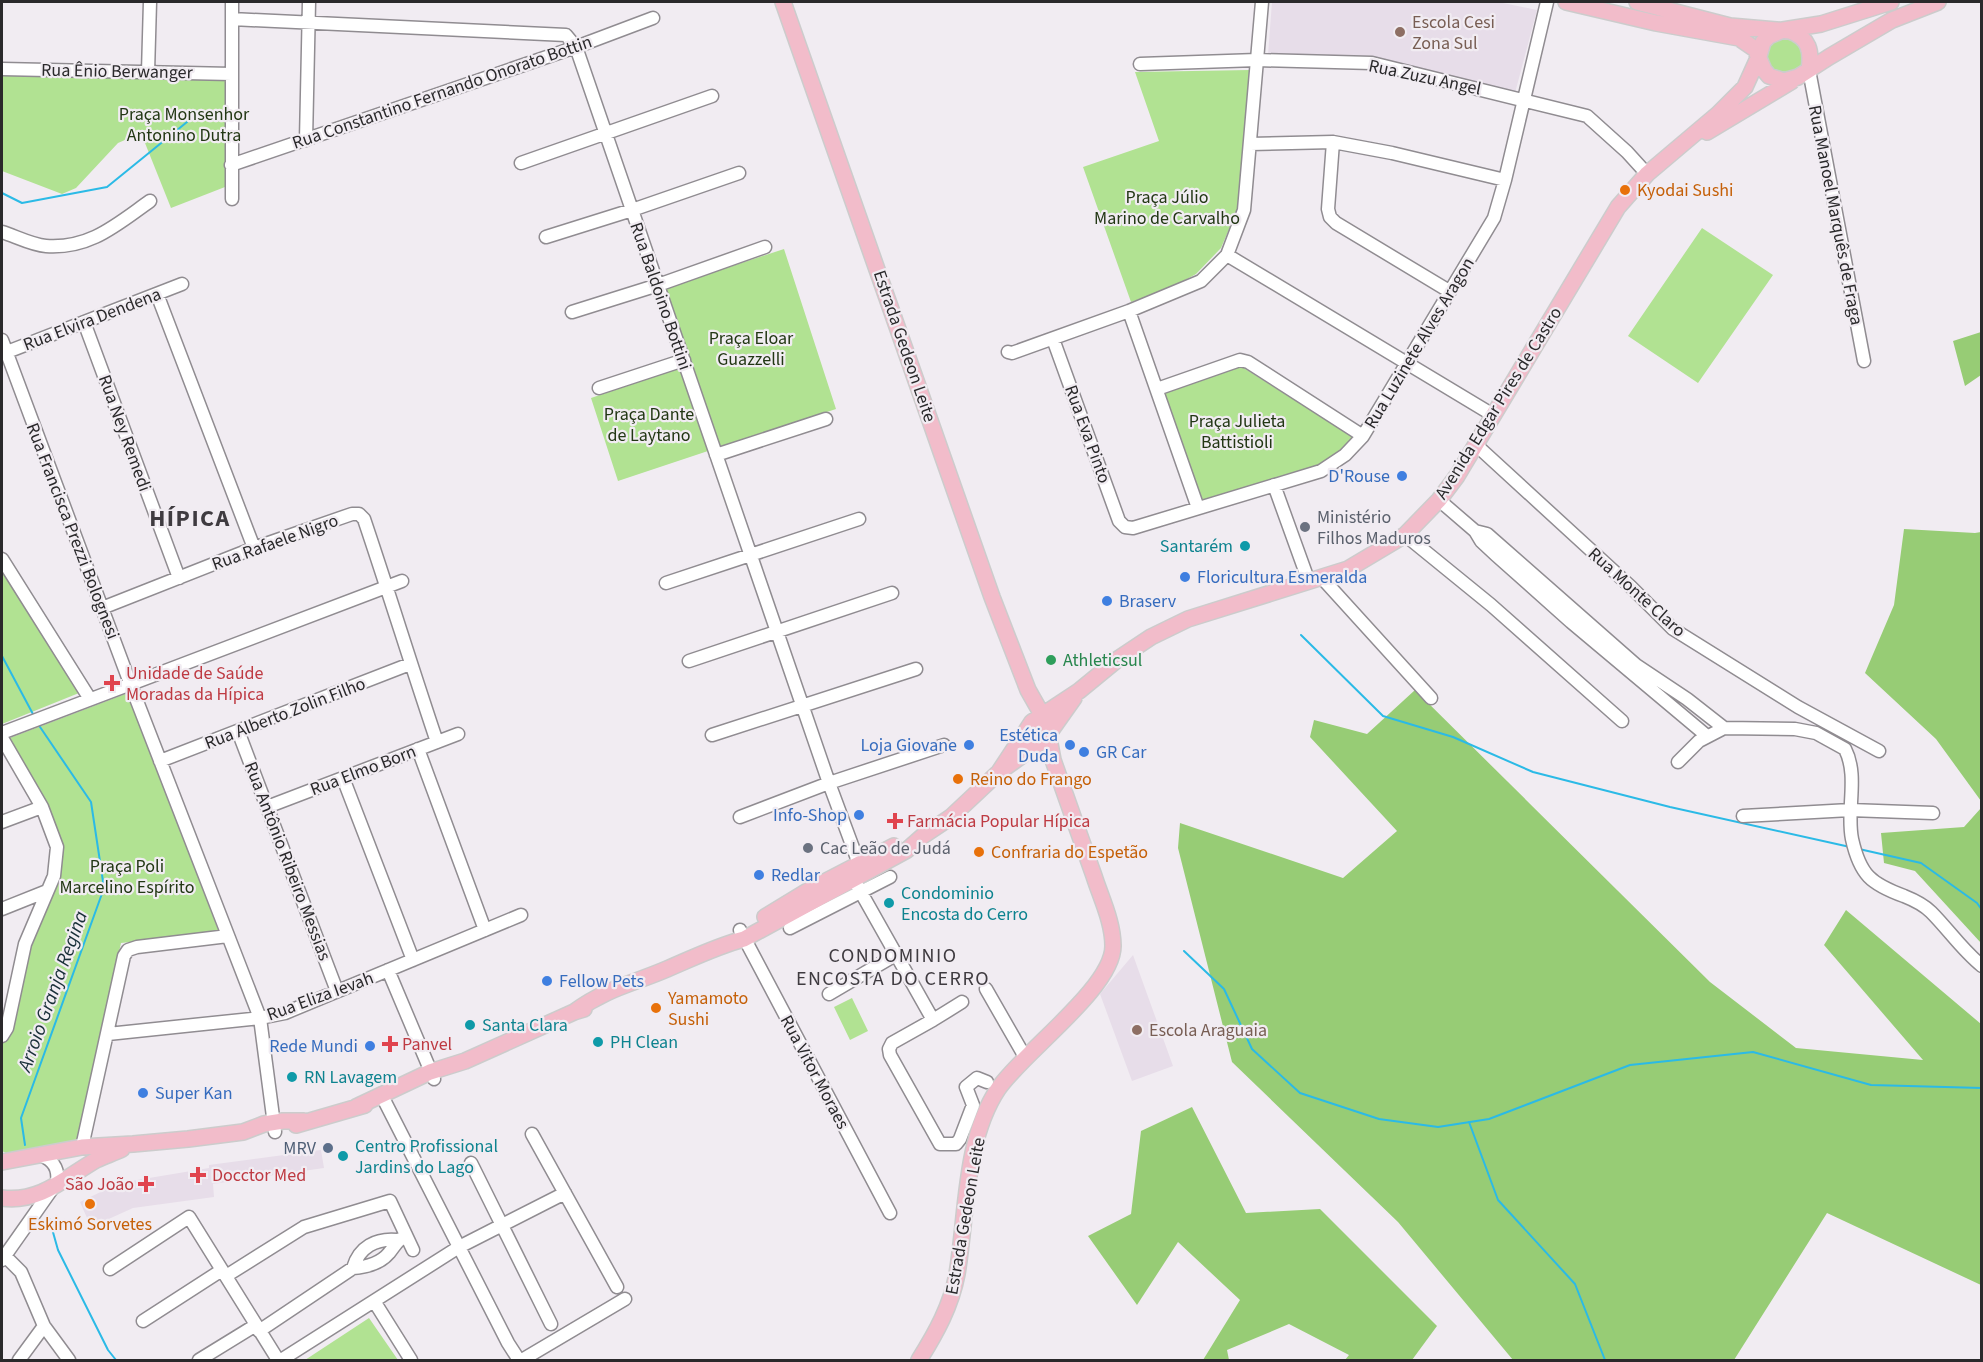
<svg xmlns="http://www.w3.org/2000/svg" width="1983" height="1362" font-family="'Source Sans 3',sans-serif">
	<rect width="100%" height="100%" fill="#f1ecf2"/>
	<path fill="#e7dde9" d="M1272 2H1498L1537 10 1515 93 1373 59 1268 55Z
		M1133 955 1173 1066 1132 1081 1100 994Z
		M321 1150 324 1168 213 1184 214 1197 133 1208 91 1227 80 1202 119 1183 209 1168V1165Z"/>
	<path fill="#b1e292" d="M1766 56a19 19 0 1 1 38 0a19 19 0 1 1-38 0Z
		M1250 70 1238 208 1221 248 1196 274 1169 289 1131 302 1083 167 1159 141 1135 72Z
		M2 75 228 80 225 187 171 208 141 133 118 143 76 188 62 194 2 171Z
		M1702 228 1773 275 1698 383 1628 336Z
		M784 249 836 409 718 448 666 288Z
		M1239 365 1355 438 1318 467 1200 502 1162 392Z
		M680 368 708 451 618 481 591 398Z
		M2 571 79 693 2 724V570Z
		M128 693 219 932 121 943 77 1145 14 1157 2 1151V1043L11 1033 31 948 60 876 63 845 48 805 7 739Z
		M852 998 868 1031 850 1040 834 1007Z
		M369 1318 398 1360H305Z"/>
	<path fill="#97cc75" d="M1981 332V375L1965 386 1953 341Z
		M1904 529 1975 533 1981 532V801L1936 739 1865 673 1894 605Z
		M1415 690 1710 982 1796 1048 1923 1060 1824 945 1846 910 1981 1024V1285L1827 1213 1734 1360H1513L1398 1222 1232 1062 1178 848 1180 823 1343 878 1397 831 1310 737 1314 720 1367 734Z
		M1981 808V943L1915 871 1884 863 1881 833 1964 827Z
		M1192 1107 1246 1213 1320 1209 1437 1326 1412 1360H1345L1349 1355 1289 1324 1227 1350 1229 1360H1203L1240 1300 1178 1242 1137 1305 1088 1236 1131 1214 1141 1131Z"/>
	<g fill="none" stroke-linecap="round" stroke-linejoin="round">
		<path stroke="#2bbae6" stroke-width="2" d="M2 193 22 203 107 187 187 122
			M1301 635 1383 716 1453 737 1533 772 1670 807 1850 847
			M2 656 34 716
			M1859 849 1921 863 1977 903 1982 910
			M1184 951 1224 989 1252 1049 1300 1093 1379 1119 1438 1127 1489 1119 1630 1065 1753 1052 1871 1085 1982 1088
			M1469 1122 1498 1200 1575 1284 1605 1360
			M25 1145 21 1118 104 888 91 802 38 724
			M49 1218 58 1250 108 1350 116 1360"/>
		<g stroke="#908c91" stroke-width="15">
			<path id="minor" d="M232 19 566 35 576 47 829 783 862 872
				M1140 64 1257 60 1372 63 1587 116 1627 152 1647 174
				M2 69 232 74
				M1809 70 1864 361
				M148 72 150 2
				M306 140 309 2
				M1333 142 1328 209 1330 217 1336 223 1449 291
				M1250 144 1333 142 1392 153 1505 180
				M521 163 712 96
				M231 165 576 47 653 18
				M232 199V2
				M2 232C15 236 32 245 46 246 90 249 116 225 150 201
				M546 237 632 210 739 173
				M1227 255 1493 415
				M157 294 254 548
				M1129 311 1198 508
				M572 312 658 285 765 247
				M84 322 179 578
				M1053 339 1119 521 1125 527 1133 528 1321 471 1345 455 1363 436 1494 218 1505 180 1547 2
				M2 340 130 683 260 1018 275 1132
				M1008 352 1012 353 1129 311 1201 281 1227 255 1244 210 1262 2
				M2 354 182 284
				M599 388 684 360
				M1157 389 1240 360 1248 362 1363 436
				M1475 444 1631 587 1673 629 1798 707 1879 751
				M716 455 826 419
				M1274 485 1309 582
				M1439 500 1475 531 1481 541 1496 555 1571 622 1707 736
				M1475 531 1487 534 1636 665 1687 699 1724 728
				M1405 535 1491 605 1622 721
				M2 559 90 699
				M1322 578 1431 698
				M666 583 859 519
				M102 608 254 548 352 514H359L364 519C389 593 412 668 437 742
				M689 661 892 593
				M238 731 337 991
				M2 733 402 581
				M712 735 916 669
				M2 738 42 807 57 847 54 876 25 944 7 1028 2 1036
				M418 749 485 930
				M160 761 410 664
				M1678 762 1699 741 1724 728 1795 729 1816 733 1845 749C1859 776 1846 810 1852 839 1860 875 1871 884 1904 896 1914 900 1923 904 1931 912 1949 930 1962 950 1982 966
				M343 778 413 960
				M267 807 458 734
				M1743 816 1850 810 1933 813
				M740 817 829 783 944 745
				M2 822 42 807
				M854 880 933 1020 892 1043 889 1049 890 1055 940 1144H956L960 1139 973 1105 966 1087 977 1078 987 1082
				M2 909 47 891
				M790 928 890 877
				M740 930 890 1213
				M388 970 434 1079
				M986 989 1025 1057
				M829 994 897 954
				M933 1020 962 1002
				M108 1034 260 1018 285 1013 521 915
				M381 1094 508 1343 519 1360
				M532 1134 617 1287
				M82 1147 124 956 128 950 137 947 228 936
				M471 1163 551 1324
				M5 1256 21 1272 44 1326 69 1360
				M2 1260 57 1182C59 1168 52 1158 38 1155
				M353 1268C359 1247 376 1238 397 1240
				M110 1269 189 1217 278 1360
				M226 1276 304 1227 390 1201 413 1250
				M374 1301 411 1360
				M143 1321 222 1270
				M259 1331 353 1268C367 1267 380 1264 389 1253 395 1246 397 1240 406 1235
				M19 1360 44 1326
				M199 1360 256 1325
				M281 1360 459 1247 565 1193
				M522 1360 625 1299"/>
		</g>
		<g stroke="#ccc" stroke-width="18">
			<path id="major" d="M783 2 992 597 1028 690 1049 727 1050 744 1053 760C1067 799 1080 837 1094 876 1101 898 1113 922 1113 946 1113 988 1023 1052 998 1089 964 1140 967 1215 957 1274 951 1306 936 1333 919 1360
				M1566 2 1656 23 1739 38 1755 49 1764 70 1769 76 1784 81 1798 77 1829 57 1892 20 1938 2
				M1637 2 1730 26 1790 31C1809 38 1812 51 1809 70
				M1707 132 1792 81
				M999 772 1032 722 1079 691 1118 659 1151 637 1188 619 1348 569 1405 535 1439 500 1457 476 1618 207 1647 174 1718 114 1745 87 1759 56 1763 42 1769 36 1783 30 1821 24 1891 2
				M765 917 811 889 894 846
				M574 1012C607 988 632 984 667 969 693 958 717 946 744 939L907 850 924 835 951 817 999 772 1045 739 1074 698
				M356 1107 430 1072 465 1061 574 1012 584 1009
				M296 1125 365 1105
				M2 1162 82 1147 133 1144 188 1139 243 1132 264 1124 283 1121H304
				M2 1198C40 1203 65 1178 96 1160 104 1156 114 1153 122 1149"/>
		</g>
		<use href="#minor" stroke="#fff" stroke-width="12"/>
		<use href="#major" stroke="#f2bcca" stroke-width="15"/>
	</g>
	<g fill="#8d6e63" stroke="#f1ecf2" stroke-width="2">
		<circle cx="1400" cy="32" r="6"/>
		<circle cx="1137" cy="1030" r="6"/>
	</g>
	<g fill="#e8710a" stroke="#f1ecf2" stroke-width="2">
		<circle cx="1625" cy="190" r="6"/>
		<circle cx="958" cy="779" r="6"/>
		<circle cx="979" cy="852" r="6"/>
		<circle cx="656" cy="1008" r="6"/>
		<circle cx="90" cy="1204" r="6"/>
	</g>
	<g fill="#3f7fe0" stroke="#f1ecf2" stroke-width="2">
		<circle cx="1402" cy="476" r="6"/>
		<circle cx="1185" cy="577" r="6"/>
		<circle cx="1107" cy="601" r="6"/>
		<circle cx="969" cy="745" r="6"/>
		<circle cx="1070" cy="745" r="6"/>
		<circle cx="1084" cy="752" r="6"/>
		<circle cx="859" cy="815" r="6"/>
		<circle cx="759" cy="875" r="6"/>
		<circle cx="547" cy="981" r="6"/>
		<circle cx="370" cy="1046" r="6"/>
		<circle cx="143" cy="1093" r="6"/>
	</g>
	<g fill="#6b7280" stroke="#f1ecf2" stroke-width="2">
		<circle cx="1305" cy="527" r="6"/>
		<circle cx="808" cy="848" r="6"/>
	</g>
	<g fill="#0f9aa8" stroke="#f1ecf2" stroke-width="2">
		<circle cx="1245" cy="546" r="6"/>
		<circle cx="889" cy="903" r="6"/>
		<circle cx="470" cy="1025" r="6"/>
		<circle cx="598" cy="1042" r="6"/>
		<circle cx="292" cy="1077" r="6"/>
		<circle cx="343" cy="1156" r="6"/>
	</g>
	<circle fill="#2e9e5b" stroke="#f1ecf2" stroke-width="2" cx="1051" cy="660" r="6"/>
	<g fill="#e0444e" stroke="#f1ecf2" stroke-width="2">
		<path d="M109 674h6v6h6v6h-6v6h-6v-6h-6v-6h6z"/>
		<path d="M892 812h6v6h6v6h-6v6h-6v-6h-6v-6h6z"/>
		<path d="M387 1035h6v6h6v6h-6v6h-6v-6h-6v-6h6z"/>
		<path d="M195 1166h6v6h6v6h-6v6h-6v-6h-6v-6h6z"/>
		<path d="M143 1175h6v6h6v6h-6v6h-6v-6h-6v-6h6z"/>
	</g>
	<circle fill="#5c6f8a" stroke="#f1ecf2" stroke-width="2" cx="328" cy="1148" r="6"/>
	<g text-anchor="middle" stroke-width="4.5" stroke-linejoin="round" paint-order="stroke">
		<g font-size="18" fill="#785e54" stroke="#f1ecf2" text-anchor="start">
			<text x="1412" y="28">Escola Cesi<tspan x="1412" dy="21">Zona Sul</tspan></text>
			<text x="1149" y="1036">Escola Araguaia</text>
		</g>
		<g font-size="18" fill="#2a292b" stroke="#f1ecf2">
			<text transform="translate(117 71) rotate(1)" y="6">Rua Ênio Berwanger</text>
			<text transform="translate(1425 77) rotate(12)" y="6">Rua Zuzu Angel</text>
			<text transform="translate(442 92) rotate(-19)" y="6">Rua Constantino Fernando Onorato Bottin</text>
			<text transform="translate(1836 215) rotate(79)" y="6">Rua Manoel Marquês de Fraga</text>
			<text transform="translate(661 296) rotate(71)" y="6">Rua Baldoino Bottini</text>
			<text transform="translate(92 319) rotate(-21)" y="6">Rua Elvira Dendena</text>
			<text transform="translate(1419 343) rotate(-59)" y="6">Rua Luzinete Alves Aragon</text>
			<text transform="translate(905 346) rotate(71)" y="6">Estrada Gedeon Leite</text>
			<text transform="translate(1498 403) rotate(-58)" y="6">Avenida Edgar Pires de Castro</text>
			<text transform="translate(125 433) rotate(70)" y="6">Rua Ney Remedi</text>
			<text transform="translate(1088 434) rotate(70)" y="6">Rua Eva Pinto</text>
			<text transform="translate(73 531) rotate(69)" y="6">Rua Francisca Prezzi Bolognesi</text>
			<text transform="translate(275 542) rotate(-20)" y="6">Rua Rafaele Nigro</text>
			<text transform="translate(1637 592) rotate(42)" y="6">Rua Monte Claro</text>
			<text transform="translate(285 713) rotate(-21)" y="6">Rua Alberto Zolin Filho</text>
			<text transform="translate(363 770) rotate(-21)" y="6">Rua Elmo Born</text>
			<text transform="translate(288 861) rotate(69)" y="6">Rua Antônio Ribeiro Messias</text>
			<text transform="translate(320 996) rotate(-20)" y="6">Rua Eliza Ievah</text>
			<text transform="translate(815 1072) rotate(62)" y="6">Rua Vitor Moraes</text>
			<text transform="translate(965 1216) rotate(-80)" y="6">Estrada Gedeon Leite</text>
		</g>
		<g font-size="18" fill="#223714" stroke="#f1ecf2">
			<text x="184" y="120">Praça Monsenhor<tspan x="184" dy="21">Antonino Dutra</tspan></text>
			<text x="1167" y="203">Praça Júlio<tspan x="1167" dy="21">Marino de Carvalho</tspan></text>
			<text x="751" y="344">Praça Eloar<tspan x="751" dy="21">Guazzelli</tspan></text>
			<text x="649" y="420">Praça Dante<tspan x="649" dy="21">de Laytano</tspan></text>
			<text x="1237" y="427">Praça Julieta<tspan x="1237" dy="21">Battistioli</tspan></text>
			<text x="127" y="872">Praça Poli<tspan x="127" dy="21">Marcelino Espírito</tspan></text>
		</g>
		<g font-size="18" fill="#c56008" stroke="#f1ecf2" text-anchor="start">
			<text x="1637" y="196">Kyodai Sushi</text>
			<text x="970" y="785">Reino do Frango</text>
			<text x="991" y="858">Confraria do Espetão</text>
			<text x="668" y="1004">Yamamoto<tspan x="668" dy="21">Sushi</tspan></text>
			<text x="90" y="1230" text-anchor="middle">Eskimó Sorvetes</text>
		</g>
		<g font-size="18" fill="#366cbe" stroke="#f1ecf2" text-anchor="start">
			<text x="1390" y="482" text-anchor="end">D'Rouse</text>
			<text x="1197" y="583">Floricultura Esmeralda</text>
			<text x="1119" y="607">Braserv</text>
			<text x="1058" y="741" text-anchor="end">Estética<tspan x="1058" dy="21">Duda</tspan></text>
			<text x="957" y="751" text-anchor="end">Loja Giovane</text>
			<text x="1096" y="758">GR Car</text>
			<text x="847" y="821" text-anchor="end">Info-Shop</text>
			<text x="771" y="881">Redlar</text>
			<text x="559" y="987">Fellow Pets</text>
			<text x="358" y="1052" text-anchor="end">Rede Mundi</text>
			<text x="155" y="1099">Super Kan</text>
		</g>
		<g font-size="18" fill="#5b616d" stroke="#f1ecf2" text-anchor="start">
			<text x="1317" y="523">Ministério<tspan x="1317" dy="21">Filhos Maduros</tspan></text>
			<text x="820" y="854">Cac Leão de Judá</text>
		</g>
		<g font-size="18" fill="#0d838f" stroke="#f1ecf2" text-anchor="start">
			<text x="1233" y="552" text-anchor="end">Santarém</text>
			<text x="901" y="899">Condominio<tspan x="901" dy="21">Encosta do Cerro</tspan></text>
			<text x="482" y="1031">Santa Clara</text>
			<text x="610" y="1048">PH Clean</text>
			<text x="304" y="1083">RN Lavagem</text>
			<text x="355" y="1152">Centro Profissional<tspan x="355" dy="21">Jardins do Lago</tspan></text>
		</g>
		<g font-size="18" fill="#27864d" stroke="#f1ecf2" text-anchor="start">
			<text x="1063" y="666">Athleticsul</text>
		</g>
		<g font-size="18" fill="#be3a42" stroke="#f1ecf2" text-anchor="start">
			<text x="126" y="679">Unidade de Saúde<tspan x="126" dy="21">Moradas da Hípica</tspan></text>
			<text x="907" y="827">Farmácia Popular Hípica</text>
			<text x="402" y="1050">Panvel</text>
			<text x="212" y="1181">Docctor Med</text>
			<text x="134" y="1190" text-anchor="end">São João</text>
		</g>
		<g font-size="18" fill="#4e5e75" stroke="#f1ecf2" text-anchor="end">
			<text x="316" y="1154">MRV</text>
		</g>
		<g font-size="20" letter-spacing="1.5" fill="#3f3b40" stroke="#f1ecf2">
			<text x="893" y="962">CONDOMINIO<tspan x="893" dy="23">ENCOSTA DO CERRO</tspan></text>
		</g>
		<g font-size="20" font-style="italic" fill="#192f38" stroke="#f1ecf2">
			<text transform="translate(52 991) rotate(-70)" y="7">Arroio Granja Regina</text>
		</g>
		<g font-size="24" font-weight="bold" letter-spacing="1.5" fill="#3f3b40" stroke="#f1ecf2">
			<text x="190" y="526">HÍPICA</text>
		</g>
	</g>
	<rect width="1983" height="1362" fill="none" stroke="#2a292b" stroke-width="6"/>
</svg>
